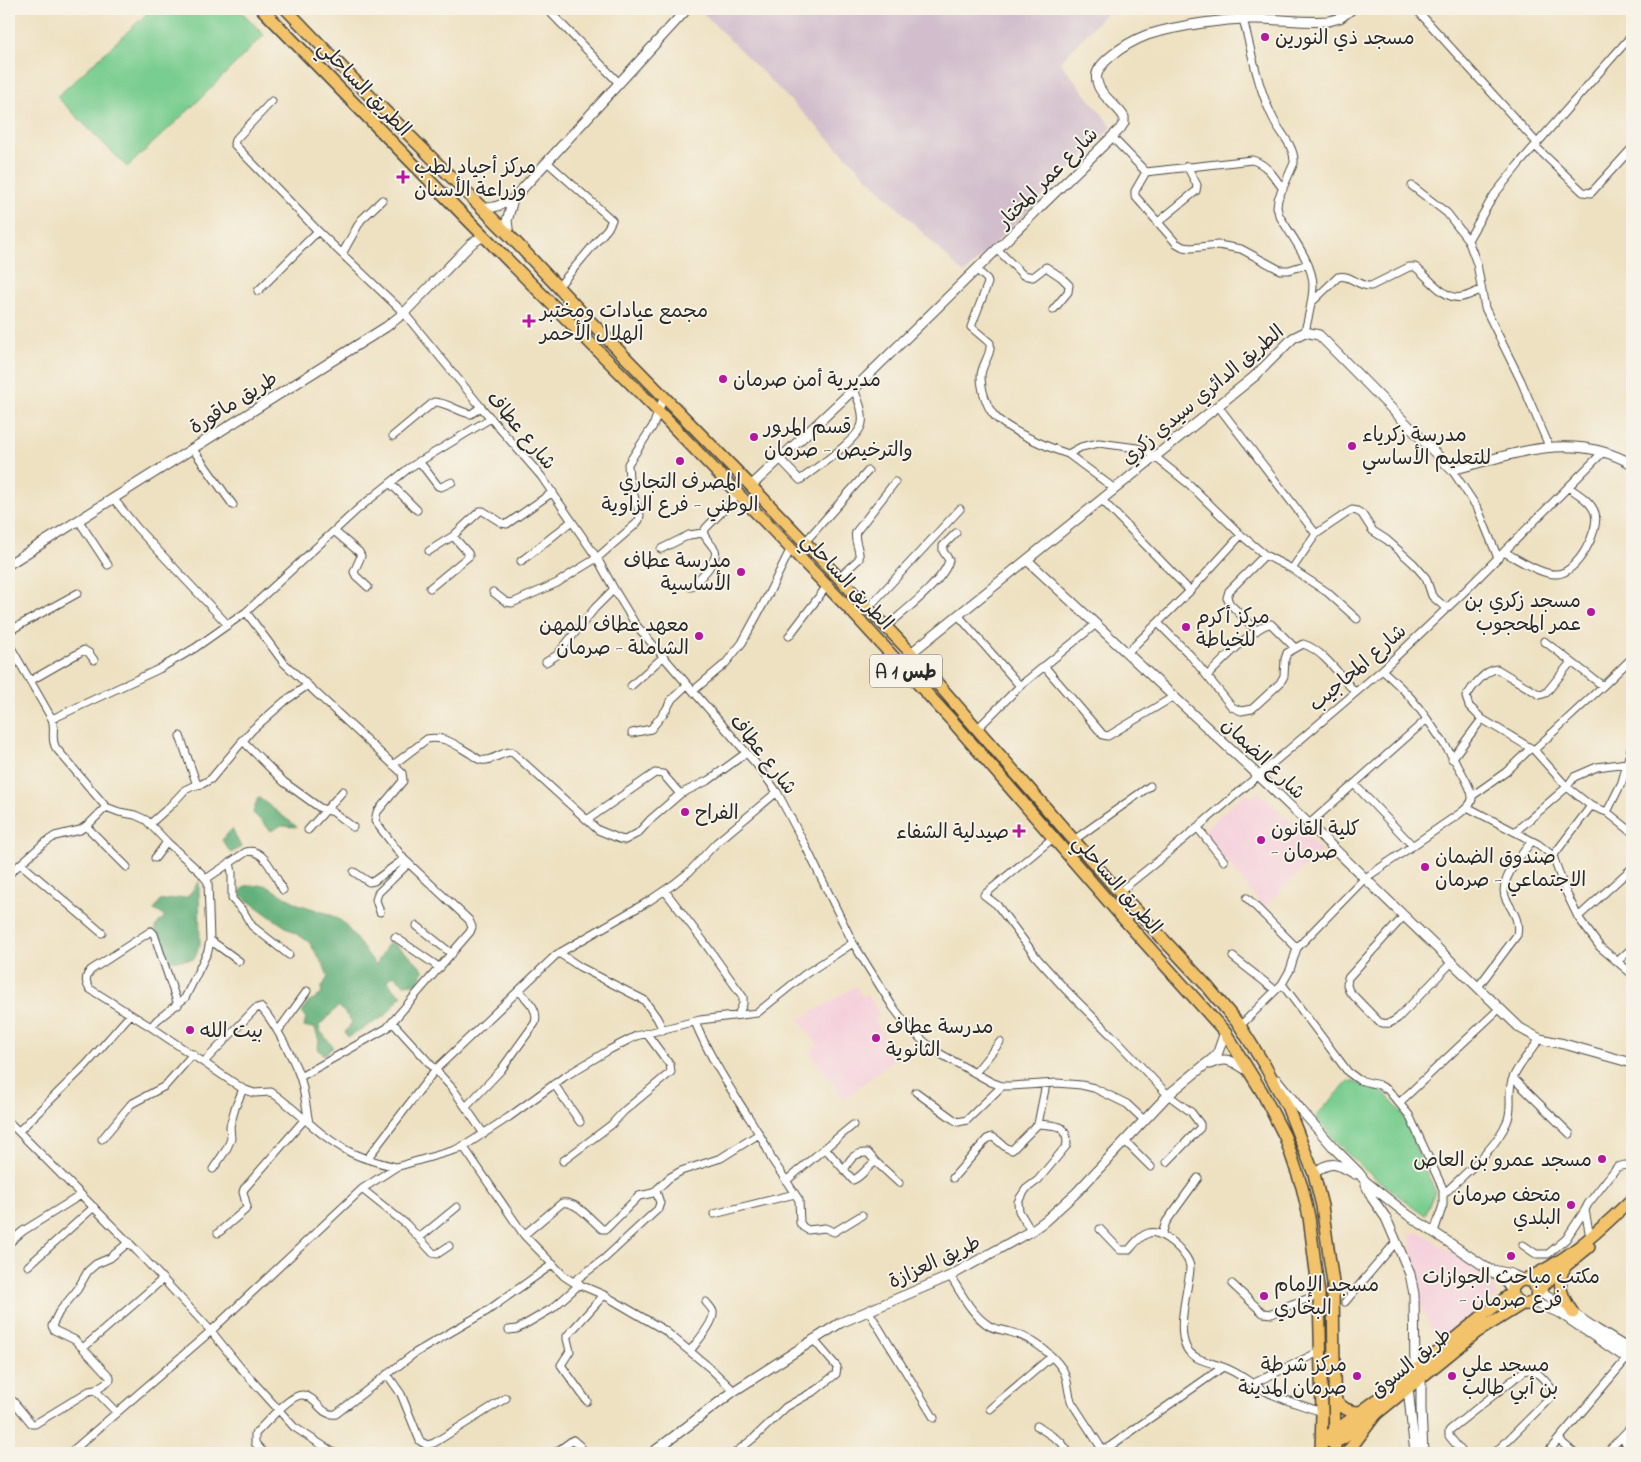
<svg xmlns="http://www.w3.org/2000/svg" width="1641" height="1462" font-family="'Indie Flower','Playpen Sans Arabic',sans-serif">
	<rect width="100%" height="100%" fill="#f7f3e8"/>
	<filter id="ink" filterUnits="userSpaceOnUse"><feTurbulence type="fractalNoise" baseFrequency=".02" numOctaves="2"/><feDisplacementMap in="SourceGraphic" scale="10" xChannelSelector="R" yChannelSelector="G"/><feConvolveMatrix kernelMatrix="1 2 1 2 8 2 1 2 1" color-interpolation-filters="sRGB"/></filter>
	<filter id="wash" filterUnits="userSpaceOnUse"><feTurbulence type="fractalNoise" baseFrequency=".0096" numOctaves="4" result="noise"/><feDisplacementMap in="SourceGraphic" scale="20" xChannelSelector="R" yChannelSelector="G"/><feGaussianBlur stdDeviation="1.12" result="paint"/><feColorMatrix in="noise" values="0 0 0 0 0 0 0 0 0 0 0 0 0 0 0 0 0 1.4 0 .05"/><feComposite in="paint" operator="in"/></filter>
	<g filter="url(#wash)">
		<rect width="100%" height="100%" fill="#eee1c1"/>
		<path fill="#f5cfdb" d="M1246 792 1250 797 1258 792 1321 850 1264 908 1203 831Z
			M856 986 863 997 867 994 880 1015 874 1020 898 1056 844 1099 810 1052 818 1046 799 1020Z
			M1415 1232 1421 1233 1487 1276 1497 1297 1443 1336 1434 1334 1429 1325 1419 1300 1410 1235Z"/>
		<path fill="#d1bdcc" d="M699 9H1110L1060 62 1112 127 964 274Z"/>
		<path fill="#79cd90" stroke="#527c5e" d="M152 9H239L264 35 193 106 127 167 57 97Z
			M1349 1081 1379 1088 1391 1100 1403 1115 1425 1170 1435 1191 1425 1215C1385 1186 1344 1158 1316 1116Z"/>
		<path fill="#62b07a" stroke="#466e52" d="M258 797 297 827 280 826 271 831 253 813Z
			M232 829 241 847 231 853 222 840Z
			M199 882 200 945 194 959 167 961 155 927 165 916 154 910 160 901 187 897Z
			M265 885 298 904 329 914 343 922 376 965 389 942C400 948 417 960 424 971L417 983 403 984 394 975 387 980 393 989 402 995 385 1016 348 1037 345 1033 352 1022 339 1006 319 1026 321 1032 333 1047 324 1055 318 1049 319 1041 315 1028 304 1027 306 1018 302 1013 308 1002 321 995 322 987 328 977 324 966 309 942 272 918 239 894 245 886Z"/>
	</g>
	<g filter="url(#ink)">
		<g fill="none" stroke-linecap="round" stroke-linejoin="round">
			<g stroke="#484642" stroke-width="9">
				<path id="minor" d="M547 9 619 83
					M1416 9 1537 143
					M1243 19C1252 53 1258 90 1275 122 1282 135 1295 147 1294 163L1278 199 1277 207 1279 215C1290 234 1313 263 1313 285 1313 301 1308 317 1305 332
					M272 101 235 140 234 144 318 231 404 313 481 407 541 476 597 558 614 589 636 625 757 765 777 792 806 847 853 943 893 1007 906 1024 921 1039 937 1052 991 1082 1002 1086H1011L1057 1083 1081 1085 1094 1088 1127 1104 1144 1120
					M1112 137 1146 172 1252 160C1267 164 1274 177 1283 189
					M1535 146 1583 192 1591 193 1632 148
					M547 162 612 220 608 228 558 287
					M1146 172 1135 191V196L1176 243 1183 247 1191 248 1218 245 1241 249 1280 270H1289L1308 264
					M1412 186 1447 213 1468 240 1477 264 1485 308 1521 381 1549 446
					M1157 223 1196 191 1197 185 1187 166
					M1468 240 1494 195 1519 164 1632 35
					M998 250 1023 275 1033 277 1046 267 1061 277 1069 285 1068 292 1053 310
					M342 254 361 220 382 200
					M977 270 987 279 988 283 971 327 990 343C992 355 981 365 981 376 981 388 986 405 993 414 1004 429 1050 448 1068 454L1081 447 1099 443 1137 448 1149 452 1190 485 1241 535 1265 555 1292 569 1316 534 1347 513 1352 510 1357 511 1362 514 1373 531 1387 540 1413 563 1426 578 1432 596 1446 608
					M258 291 318 231
					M1312 302 1338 277C1351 274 1358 287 1371 286L1409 267H1415C1428 276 1444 301 1462 297 1468 296 1475 292 1481 290
					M1218 406 1316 534
					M393 436 434 402C447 402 458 412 471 414L481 407
					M192 448 233 505
					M1068 454 1115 489
					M780 459 800 480C814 469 860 439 862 423 864 412 858 400 854 389
					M419 461 438 486 441 487 452 482
					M1452 470 1478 509 1498 558
					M390 483 417 510
					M113 498 137 528 228 625
					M1102 500 1190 591
					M79 521 108 565
					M334 531 359 552 361 556 354 572 356 576 368 587
					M805 542 868 471
					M661 549 689 535 703 533
					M429 551 453 536 480 511H483L502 523 507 524 553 492
					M1504 552C1518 559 1541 575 1557 574 1577 573 1600 531 1595 513 1591 501 1578 494 1568 487
					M521 561C539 548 555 534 572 521
					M1292 569 1327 592 1357 619
					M839 577 859 559C861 549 853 542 856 532L895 482
					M691 587C698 580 719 561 715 550 712 545 706 539 703 533L706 528 739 494
					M430 588 469 556 468 553 453 536
					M493 592 506 602 512 603 557 583 574 572 597 558 636 524 639 520 640 515 629 479 628 464 653 426 664 396
					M868 608 960 509
					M246 612 284 663 402 773 403 781 377 812 375 821 404 859 469 920 472 927 470 932 387 1028 300 1077
					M958 615 1020 686
					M1158 623 1190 655 1232 707 1241 711 1252 709 1280 683 1284 676 1285 659 1287 653 1303 644C1322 649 1342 678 1355 692
					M886 627C902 613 945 580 949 560L943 551V546L956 533
					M1256 630 1230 604 1227 598 1229 591 1265 555
					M9 631 78 593
					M789 636 827 586
					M1544 641 1603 686 1632 658
					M9 644 52 719C56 729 50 738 56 748L106 807 119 812 135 815 146 820 167 842 201 873 208 882 210 940 208 951 185 998 157 1020 151 1027
					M1127 653 1190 591 1241 535
					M546 662 557 655 595 608 614 589
					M1044 666 1098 729 1103 735 1108 736 1173 697
					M1207 676C1219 665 1257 623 1271 624L1295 648
					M30 681 84 650 89 653 94 660
					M631 686 663 657
					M693 691 725 664 742 643 767 597 791 548
					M52 719 159 669 195 648 246 612 359 508 409 468 491 418
					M977 729 1020 686 1096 624
					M632 733 651 729 666 710 672 699 687 685
					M180 736 197 785
					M242 740 284 782 320 808 333 812 353 827
					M1534 750 1603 686
					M1452 759 1482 719
					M393 765 427 739C445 735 457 746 471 754 474 756 478 760 482 760 492 762 502 751 512 752L598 830 620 839 625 840 638 833 650 820 680 794 709 780 746 753
					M1354 784 1413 846
					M1472 796 1506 772 1531 748
					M1591 806 1607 812 1632 832
					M1467 807 1538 844 1553 856 1565 890 1578 917 1600 947 1632 974
					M1607 812 1622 782 1632 745
					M587 820 655 773 663 774 680 794
					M150 824 169 807 185 790 193 786 202 784 211 779 252 730 285 701 308 685
					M1308 825 1427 719
					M86 826 127 867
					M1197 827 1224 861
					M308 830 343 791
					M1516 831 1567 787 1574 777 1597 767 1627 763
					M1053 838 984 895 997 905 1037 958 1065 989 1114 1038 1168 1095 1191 1112 1200 1124V1128L1167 1162
					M1074 840 1150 786
					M1553 856 1591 806 1567 787 1534 750 1482 719 1469 706 1466 697C1472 687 1485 670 1497 669L1540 695 1546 693 1571 662
					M155 858 167 842
					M230 862 232 873V899L243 911 252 926 289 955
					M21 864 102 933
					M354 872 369 882 374 881 404 859
					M9 874 43 844 55 836 80 830 90 823 106 807
					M206 879 246 852C264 846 275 877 283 890
					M665 891 704 942 743 997V1004L738 1015
					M1119 892 1164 856 1382 670 1465 591 1603 452
					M1247 898 1297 948
					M380 912 376 900 378 893 408 864
					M1404 916 1348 978 1347 985 1349 991 1379 1022C1388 1025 1391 1023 1398 1018L1452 962
					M1578 917 1632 868
					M417 926 452 954
					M395 937 440 968
					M210 940 239 961
					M559 953 580 967 644 1000 657 1018 663 1030
					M1233 957 1275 990
					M1617 962 1632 948
					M1282 984 1348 1072 1359 1080 1379 1085 1388 1090 1409 1115 1443 1189V1205L1434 1232
					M1478 987 1517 935C1520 920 1513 912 1506 899 1497 882 1522 854 1532 841
					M178 1005 154 934 151 931 91 970C85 976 85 983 90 989L151 1027 243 1089 254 1093 271 1092C298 1110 319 1136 348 1151 362 1159 380 1163 396 1167
					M695 1022C707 1051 723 1077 740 1104 751 1121 764 1139 771 1158L799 1200 800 1223 803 1227 808 1230 825 1228 834 1232 862 1215
					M393 1023 453 1089 484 1134
					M1240 1026 1282 984 1290 970 1297 948 1364 879 1459 814C1464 810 1471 806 1472 799 1474 783 1422 711 1410 697 1401 687 1391 678 1382 670
					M278 1031 307 991
					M204 1062 255 1009 260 1007C272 1017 295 1062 300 1077 305 1092 306 1108 309 1123
					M975 1073 1000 1042
					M1513 1078 1570 1134
					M554 1084 580 1122
					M916 1092 953 1119 958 1122 967 1120 1002 1086
					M1399 1103 1500 1008
					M466 1107 501 1070 535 1023C539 1009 528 1001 519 991
					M9 1122 137 1251 211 1331 362 1189 396 1167 455 1150 469 1143 509 1117 564 1077 609 1050 636 1036 700 1020 757 1013 804 975 853 943
					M19 1131 86 1065 130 1015
					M102 1139 131 1104 165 1086 193 1054
					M1125 1141 1151 1167
					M463 1146 524 1235 564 1276 573 1282 604 1295 664 1330 710 1368 734 1391
					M825 1148 853 1125
					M367 1159 435 1070 556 955 649 901 674 884 689 872 716 843 777 792
					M563 1161 611 1125 624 1111 671 1072 670 1065 647 1034
					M213 1169 226 1150 231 1139 230 1126 235 1108 243 1089
					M844 1170C850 1159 854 1152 868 1153L876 1162
					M953 1178 987 1139 992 1137C1000 1140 1004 1149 1012 1150L1038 1124 1046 1084
					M786 1181 825 1148 853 1180C862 1177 867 1166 876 1162L899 1183
					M362 1189 406 1224 433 1253 437 1254 449 1246
					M1444 1194C1466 1172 1494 1151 1507 1122 1513 1108 1508 1097 1511 1084 1514 1070 1531 1051 1540 1039
					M714 1214 795 1194
					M1100 1229 1120 1250H1129C1134 1244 1141 1235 1149 1233 1162 1229 1189 1254 1190 1267 1190 1272 1189 1278 1188 1283 1185 1301 1178 1330 1186 1347 1192 1360 1210 1362 1223 1367
					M1031 1231 1019 1211 1018 1202 1020 1198 1026 1189 1038 1180 1067 1145C1067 1122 1056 1126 1038 1124
					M218 1233 245 1210 247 1207 243 1192 244 1189 305 1119
					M1162 1234 1166 1222 1198 1178
					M524 1235 562 1203C577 1201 591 1220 602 1229H606L639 1196 653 1193 669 1178 681 1171 721 1158 759 1134
					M1590 1237 1585 1210 1588 1204 1617 1167 1625 1165 1632 1168
					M419 1238 457 1207
					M9 1243 23 1231 81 1195
					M1523 1245 1536 1254H1548L1566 1239 1585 1210
					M28 1266 94 1207
					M950 1276C961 1292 971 1314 988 1325 995 1330 1002 1329 1010 1332 1030 1337 1051 1352 1063 1370 1069 1380 1067 1392 1072 1403L1102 1449
					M573 1282 604 1259 658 1209 660 1203 656 1191
					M1232 1284 1263 1313 1272 1314 1292 1304 1319 1295
					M1345 1302 1396 1242
					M868 1310 934 1418
					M509 1330 517 1329 524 1325 553 1308 580 1284
					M83 1348 163 1279
					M690 1351C696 1343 715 1322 713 1312 712 1308 708 1305 706 1302
					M387 1374 401 1394 420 1441 427 1445 434 1443 506 1398
					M1252 1384 1321 1351
					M13 1401 32 1424H35L89 1391 95 1390
					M587 1401 561 1365 570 1351 567 1339V1336L604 1295
					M990 1409 1051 1357
					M116 1412 95 1390 110 1380V1377L75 1340 54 1330 52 1326 59 1312 77 1290 88 1271 96 1264 110 1258 129 1242
					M1037 1426 1061 1442 1069 1453
					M1621 1438 1632 1449
					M1559 1440 1574 1453
					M70 1453 211 1331 240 1367 294 1427 334 1453
					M264 1453 255 1443V1434C264 1425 291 1393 303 1395 317 1397 321 1417 336 1414L415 1353 487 1311 553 1264
					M555 1453 573 1440 580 1446 585 1453
					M735 1453 755 1437 786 1407 816 1390 836 1374 837 1367 813 1339
					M1094 1453 1109 1447 1223 1367C1240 1373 1248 1382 1263 1390 1282 1400 1302 1405 1322 1412
					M1463 1453 1449 1436V1431L1451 1429 1524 1371C1535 1366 1545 1381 1552 1389V1396L1495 1453
					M1547 1453 1629 1356
					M1606 1453 1632 1426"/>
			</g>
			<g stroke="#484642" stroke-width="11">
				<path id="tertiary" d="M480 206C492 211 502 204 513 199L687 9
					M509 235 507 221 513 199
					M751 486 854 389 1120 129 1124 123V117C1117 105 1099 95 1097 81 1094 71 1104 62 1111 56 1122 47 1134 40 1147 35 1176 26 1226 18 1257 19 1281 19 1305 23 1329 21L1340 18 1352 9
					M1027 560 1258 775 1520 1028 1540 1039 1564 1044 1632 1063
					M9 564 386 327 404 313 471 244 480 238H486
					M911 653 1255 376 1293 338 1305 332 1319 335 1452 470C1514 454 1572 430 1632 464
					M1210 1064C1227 1056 1233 1061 1248 1071
					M1277 1080 1301 1110 1335 1149 1359 1173 1365 1181 1408 1215 1490 1270 1506 1282 1512 1291
					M1314 1174C1330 1159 1338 1164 1355 1174
					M1366 1185 1372 1198 1386 1218 1410 1274 1414 1294 1415 1371
					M1493 1270 1511 1274 1524 1280
					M1537 1292 1548 1296 1596 1329 1632 1351
					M1533 1302 1560 1313 1632 1362
					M1421 1378V1409L1423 1453
					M1408 1388 1415 1453
					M652 1453 734 1391 840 1323 950 1276 1031 1231 1045 1221 1076 1193 1168 1095 1217 1055 1225 1032"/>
			</g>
			<g stroke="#484642" stroke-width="14">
				<path id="primary" d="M1565 1267C1555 1283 1563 1299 1573 1313
					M1524 1280 1533 1282 1537 1290 1536 1298C1528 1309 1517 1304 1512 1293L1513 1287 1518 1282C1562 1266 1599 1231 1632 1199
					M1537 1292 1552 1277 1589 1247
					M1327 1437 1404 1380 1481 1317 1512 1293
					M1322 1441 1335 1442 1342 1439 1376 1414 1477 1332 1522 1304"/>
			</g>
			<g stroke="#484642" stroke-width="14">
				<path id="trunk" d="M262 9 470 222 658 411 854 614 954 723 1120 915 1225 1032 1262 1092 1285 1137 1302 1187 1309 1217 1319 1295 1322 1412 1321 1453
					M286 9 359 85 509 235 587 318 751 486 911 653 1119 892 1207 986 1240 1026 1265 1066 1287 1106 1314 1174 1322 1206 1333 1283 1335 1453
					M1334 1397C1341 1408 1349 1413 1363 1412
					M1347 1453 1376 1414"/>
			</g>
			<use href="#minor" stroke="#fff" stroke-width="7"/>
			<use href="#tertiary" stroke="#fff" stroke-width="9"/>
			<use href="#primary" stroke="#f2c36a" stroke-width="11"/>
			<use href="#trunk" stroke="#f2c36a" stroke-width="11"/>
		</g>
	</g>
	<g fill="#b5179e" stroke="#f7f3e8" stroke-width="2">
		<circle cx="1265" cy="37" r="5"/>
		<path d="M400.5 169.5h5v5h5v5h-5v5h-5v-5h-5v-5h5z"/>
		<path d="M526.5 313.5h5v5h5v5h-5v5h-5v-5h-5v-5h5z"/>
		<circle cx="723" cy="379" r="5"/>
		<circle cx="754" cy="437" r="5"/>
		<circle cx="1352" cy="446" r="5"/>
		<circle cx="680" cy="461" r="5"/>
		<circle cx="741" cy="572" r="5"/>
		<circle cx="1591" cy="612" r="5"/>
		<circle cx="1186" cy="627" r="5"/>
		<circle cx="699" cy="636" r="5"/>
		<circle cx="685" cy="812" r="5"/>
		<path d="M1016.5 823.5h5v5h5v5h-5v5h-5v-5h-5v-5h5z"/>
		<circle cx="1261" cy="840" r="5"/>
		<circle cx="1425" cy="867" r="5"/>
		<circle cx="190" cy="1030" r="5"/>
		<circle cx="876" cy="1038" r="5"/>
		<circle cx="1602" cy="1159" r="5"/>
		<circle cx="1571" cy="1205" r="5"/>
		<circle cx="1511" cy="1256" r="5"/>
		<circle cx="1264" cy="1296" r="5"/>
		<circle cx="1357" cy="1376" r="5"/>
		<circle cx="1452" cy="1376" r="5"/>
	</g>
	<g text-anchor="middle" stroke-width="4" stroke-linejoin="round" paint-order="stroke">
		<rect fill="#f7f3e8" stroke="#686764" stroke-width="1" x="870" y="654.5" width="72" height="33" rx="4"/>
		<g font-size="19" font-weight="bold" fill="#2b2b2b">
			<text x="906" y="678">A 1 طس</text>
		</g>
		<g font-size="20" fill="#2b2b2b" stroke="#f7f3e8" text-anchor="start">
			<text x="1275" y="44">مسجد ذي النورين</text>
			<text x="414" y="173">مركز أجياد لطب<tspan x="414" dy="23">وزراعة الأسنان</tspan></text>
			<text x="540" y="317">مجمع عيادات ومختبر<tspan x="540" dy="23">الهلال الأحمر</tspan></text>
			<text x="733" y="386">مديرية أمن صرمان</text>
			<text x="764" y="433">قسم المرور<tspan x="764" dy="23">والترخيص - صرمان</tspan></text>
			<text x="1362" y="441">مدرسة زكرياء<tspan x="1362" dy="23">للتعليم الأساسي</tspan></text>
			<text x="680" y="488" text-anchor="middle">المصرف التجاري<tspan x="680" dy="23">الوطني - فرع الزاوية</tspan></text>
			<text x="731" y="567" text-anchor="end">مدرسة عطاف<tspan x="731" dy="23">الأساسية</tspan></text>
			<text x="1581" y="607" text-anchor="end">مسجد زكري بن<tspan x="1581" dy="23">عمر المحجوب</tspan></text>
			<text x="1196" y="623">مركز أكرم<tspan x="1196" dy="23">للخياطة</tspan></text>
			<text x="689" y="631" text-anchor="end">معهد عطاف للمهن<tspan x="689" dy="23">الشاملة - صرمان</tspan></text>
			<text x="695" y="819">الفراح</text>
			<text x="1271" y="835">كلية القانون<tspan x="1271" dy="23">- صرمان</tspan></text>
			<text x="1009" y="838" text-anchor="end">صيدلية الشفاء</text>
			<text x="1435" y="863">صندوق الضمان<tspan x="1435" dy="23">الاجتماعي - صرمان</tspan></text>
			<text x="886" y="1033">مدرسة عطاف<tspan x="886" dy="23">الثانوية</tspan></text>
			<text x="200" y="1037">بيت الله</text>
			<text x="1592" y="1166" text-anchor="end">مسجد عمرو بن العاص</text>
			<text x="1561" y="1201" text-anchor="end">متحف صرمان<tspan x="1561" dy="23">البلدي</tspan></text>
			<text x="1511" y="1283" text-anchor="middle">مكتب مباحث الجوازات<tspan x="1511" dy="23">- فرع صرمان</tspan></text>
			<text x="1274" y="1291">مسجد الإمام<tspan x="1274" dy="23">البخاري</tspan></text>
			<text x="1347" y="1371" text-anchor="end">مركز شرطة<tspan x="1347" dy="23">صرمان المدينة</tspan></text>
			<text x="1462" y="1371">مسجد علي<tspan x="1462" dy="23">بن أبي طالب</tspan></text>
		</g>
		<g font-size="20" fill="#2b2b2b" stroke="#f7f3e8">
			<text transform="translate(365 88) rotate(46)" y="7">الطريق الساحلي</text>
			<text transform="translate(1047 177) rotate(-45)" y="7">شارع عمر المختار</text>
			<text transform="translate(1202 394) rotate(-40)" y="7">الطريق الدائري سيدي زكري</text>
			<text transform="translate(233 402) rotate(-32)" y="7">طريق ماقورة</text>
			<text transform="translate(522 430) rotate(50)" y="7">شارع عطاف</text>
			<text transform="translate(848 581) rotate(47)" y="7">الطريق الساحلي</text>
			<text transform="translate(1357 667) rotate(-41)" y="7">شارع المحاجيب</text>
			<text transform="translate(764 754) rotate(52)" y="7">شارع عطاف</text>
			<text transform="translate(1264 758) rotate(44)" y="7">شارع الضمان</text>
			<text transform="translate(1118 884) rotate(49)" y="7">الطريق الساحلي</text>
			<text transform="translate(934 1261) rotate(-25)" y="7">طريق العزازة</text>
			<text transform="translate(1410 1362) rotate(-39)" y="7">طريق السوق</text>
		</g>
	</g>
	<rect width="1641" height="1462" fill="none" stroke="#f7f3e8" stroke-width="30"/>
</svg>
